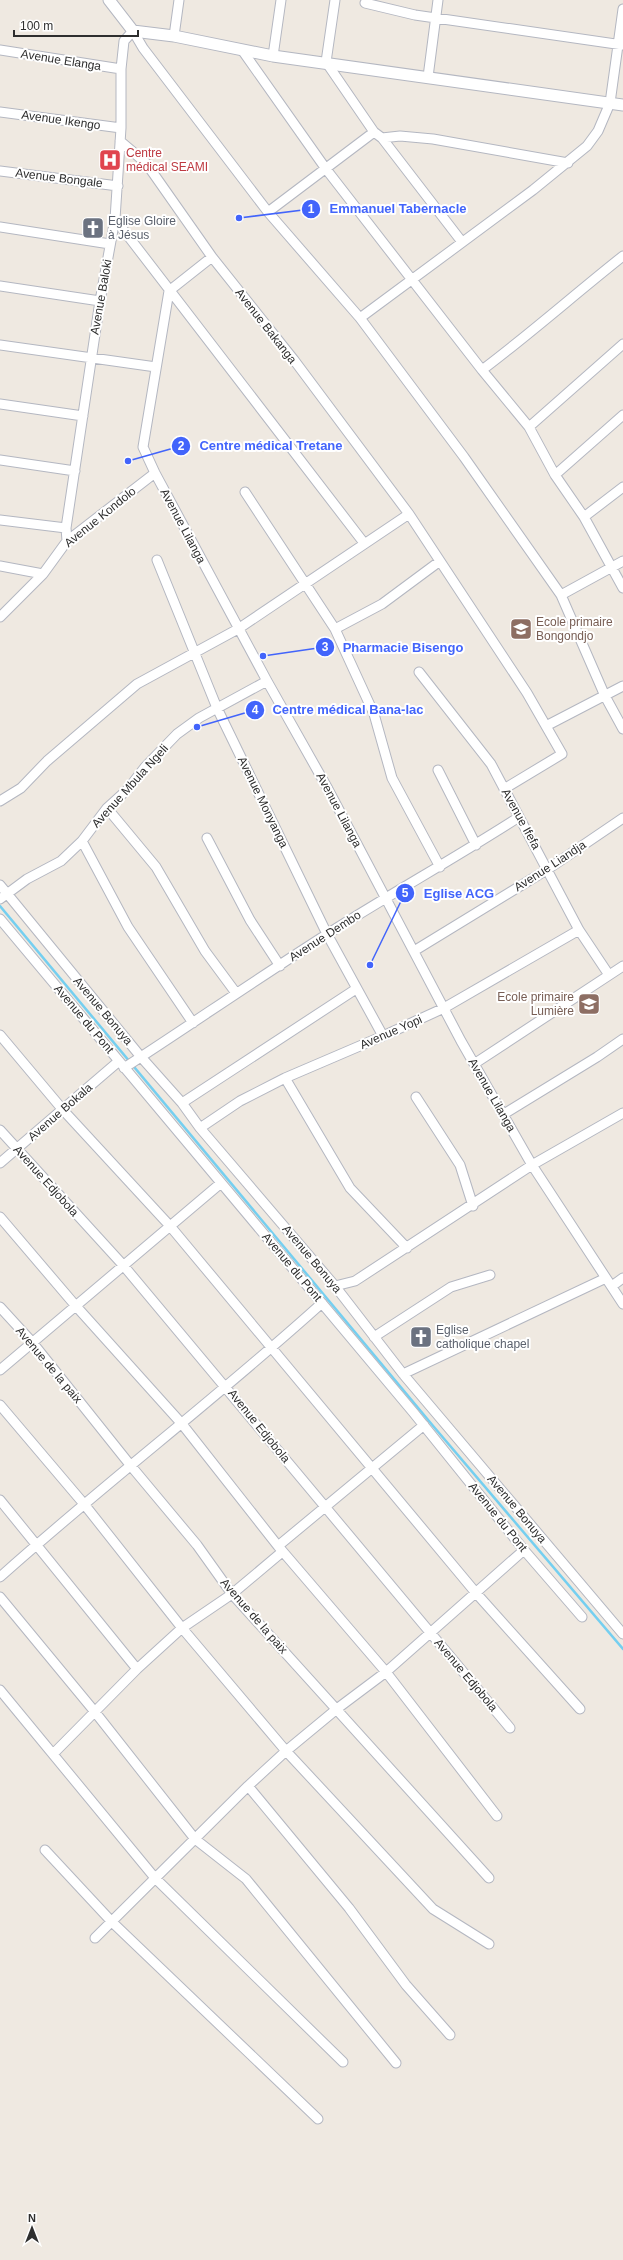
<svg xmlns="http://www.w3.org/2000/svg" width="623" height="2260" font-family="Helvetica,sans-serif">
	<rect width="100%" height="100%" fill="#efe9e1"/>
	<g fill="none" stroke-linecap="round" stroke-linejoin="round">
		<path stroke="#75cff0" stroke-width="2.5" d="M0 906 434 1427 623 1649"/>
		<g stroke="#b4b7c1" stroke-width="11">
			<path id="minor" d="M335 0 326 62 374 132 382 138 462 242
				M365 3 415 15 623 45
				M174 36 179 0
				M0 50 121 69
				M242 50 326 169 482 370 529 427 555 475 584 517 623 588
				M273 56 281 0
				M428 77 438 0
				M0 112 121 128
				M382 138 400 136 433 139 568 163
				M120 141 146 163 212 257 294 360 409 514 527 693 562 754 504 789
				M0 171 118 186
				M268 212 374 132
				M115 219 364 543
				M0 227 110 244
				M212 257 169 291 143 447 155 473 267 681 328 789 461 1041 532 1165 623 1304
				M0 286 100 301
				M360 318 533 190 587 146 598 131 610 103 623 9
				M0 345 156 367
				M482 370C530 334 575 294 623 256
				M0 404 83 416
				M529 427 623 344
				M0 460 75 471
				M555 475 623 415
				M245 492 335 629 374 714 392 778 440 867
				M584 517 623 487
				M0 520 66 528
				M67 541 66 528 100 301 115 219 121 128V69L124 41 133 31 143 48 268 212 360 318 464 457 561 595 605 696 623 729
				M157 560 217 708 327 934 383 1036
				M0 566 43 574
				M561 595 623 561
				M0 617 43 574 67 541 155 473
				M335 629 382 604 440 561
				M419 672 491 764 579 930 609 975
				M546 726 623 686
				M438 770 476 845
				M0 801 21 788 47 761 137 684 238 629 409 514
				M107 808 156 867 205 951 236 993
				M207 838 250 920 280 966
				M82 841 128 927 193 1023
				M0 885 141 1057 182 1103 200 1128 335 1286 403 1374 623 1634
				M0 899 27 879 61 861 82 841 107 808 128 789 145 767 177 734 199 718 267 681
				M0 919 413 1412 524 1550 582 1617
				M414 951 548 869 623 818
				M0 1035 63 1110 170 1226 476 1593 580 1709
				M474 1064 623 966
				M124 1068C193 1023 260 977 329 933 392 893 457 857 519 817
				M285 1078 350 1188 407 1248
				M416 1097 460 1165 473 1206
				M182 1103 356 989
				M504 1114 597 1057 623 1039
				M200 1128 240 1101 285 1078 383 1036 444 1008 579 930
				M0 1130 123 1265 510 1728
				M0 1163 119 1061
				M0 1217 75 1305 182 1424 278 1546 386 1672 497 1816
				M335 1286 355 1281 532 1165 623 1113
				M612 1286 623 1278
				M0 1307 32 1342 131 1466 197 1545 232 1594 489 1878
				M374 1337 451 1287 490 1275
				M0 1370 221 1183
				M403 1374 606 1278
				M0 1405 84 1504 182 1628 286 1751 433 1909 489 1944
				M0 1500 137 1669
				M278 1546 424 1425
				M0 1577C105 1483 217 1398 322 1303
				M0 1597 95 1712 195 1839 246 1879 396 2063
				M0 1690 155 1878 343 2062
				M53 1754 137 1669 182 1628 232 1594 282 1552
				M248 1786 349 1908 406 1985 450 2035
				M45 1850 112 1922 318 2119
				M95 1938 248 1786 286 1751 338 1708 386 1672 524 1550"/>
		</g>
		<g stroke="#b4b7c1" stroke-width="13">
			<path id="tertiary" d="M109 0 133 31 174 36 273 56 623 105"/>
		</g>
		<use href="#minor" stroke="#fff" stroke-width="9"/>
		<use href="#tertiary" stroke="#fff" stroke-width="11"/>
	</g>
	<defs>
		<g id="hospital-square" transform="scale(1.15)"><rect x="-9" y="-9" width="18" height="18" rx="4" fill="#e0444e" stroke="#fff"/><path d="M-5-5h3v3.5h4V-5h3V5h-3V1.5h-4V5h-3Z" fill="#fff"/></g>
		<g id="church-square" transform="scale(1.15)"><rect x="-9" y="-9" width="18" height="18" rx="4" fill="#6b7280" stroke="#fff"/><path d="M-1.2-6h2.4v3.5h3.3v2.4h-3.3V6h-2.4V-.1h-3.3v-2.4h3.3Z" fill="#fff"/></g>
		<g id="school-square" transform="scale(1.15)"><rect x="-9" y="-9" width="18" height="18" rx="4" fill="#8d6e63" stroke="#fff"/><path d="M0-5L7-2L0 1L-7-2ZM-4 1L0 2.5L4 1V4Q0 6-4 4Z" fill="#fff"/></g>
	</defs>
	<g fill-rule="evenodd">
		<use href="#hospital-square" x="110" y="160"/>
		<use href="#church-square" x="93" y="228"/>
		<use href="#school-square" x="521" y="629"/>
		<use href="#school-square" x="589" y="1004"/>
		<use href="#church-square" x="421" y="1337"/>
	</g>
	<g text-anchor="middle" stroke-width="4" stroke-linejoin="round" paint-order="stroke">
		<g font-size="12" fill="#2e2e2e" stroke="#fff">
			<text transform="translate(61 60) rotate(9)" y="4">Avenue Elanga</text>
			<text transform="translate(61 120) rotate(8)" y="4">Avenue Ikengo</text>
			<text transform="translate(59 178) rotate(7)" y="4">Avenue Bongale</text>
			<text transform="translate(101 297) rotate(-80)" y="4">Avenue Baloki</text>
			<text transform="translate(266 326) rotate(52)" y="4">Avenue Bakanga</text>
			<text transform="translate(100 517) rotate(-39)" y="4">Avenue Kondolo</text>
			<text transform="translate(183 526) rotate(62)" y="4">Avenue Lilanga</text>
			<text transform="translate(130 786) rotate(-48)" y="4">Avenue Mbula Ngeli</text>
			<text transform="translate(263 802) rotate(64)" y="4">Avenue Monyanga</text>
			<text transform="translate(339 810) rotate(62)" y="4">Avenue Lilanga</text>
			<text transform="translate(521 819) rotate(61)" y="4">Avenue Ifefa</text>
			<text transform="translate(550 866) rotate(-33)" y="4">Avenue Liandja</text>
			<text transform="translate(325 936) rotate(-33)" y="4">Avenue Dembo</text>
			<text transform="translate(103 1011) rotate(50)" y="4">Avenue Bonuya</text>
			<text transform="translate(84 1019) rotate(50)" y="4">Avenue du Pont</text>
			<text transform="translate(391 1032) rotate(-24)" y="4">Avenue Yopi</text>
			<text transform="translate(492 1095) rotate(60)" y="4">Avenue Lilanga</text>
			<text transform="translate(60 1112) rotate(-41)" y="4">Avenue Bokala</text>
			<text transform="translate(46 1181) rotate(48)" y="4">Avenue Edjobola</text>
			<text transform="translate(312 1259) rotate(50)" y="4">Avenue Bonuya</text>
			<text transform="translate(292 1267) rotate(50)" y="4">Avenue du Pont</text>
			<text transform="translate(49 1365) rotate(50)" y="4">Avenue de la paix</text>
			<text transform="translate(259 1426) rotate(51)" y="4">Avenue Edjobola</text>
			<text transform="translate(517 1509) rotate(50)" y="4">Avenue Bonuya</text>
			<text transform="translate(498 1517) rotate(51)" y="4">Avenue du Pont</text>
			<text transform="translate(254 1616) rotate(49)" y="4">Avenue de la paix</text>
			<text transform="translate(466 1675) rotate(50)" y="4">Avenue Edjobola</text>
		</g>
		<g font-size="12" fill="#be3a42" stroke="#fff" text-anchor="start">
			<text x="126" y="157">Centre<tspan x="126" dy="14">médical SEAMI</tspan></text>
		</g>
		<g font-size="12" fill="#5b616d" stroke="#fff" text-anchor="start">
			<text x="108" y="225">Eglise Gloire<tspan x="108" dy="14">à Jésus</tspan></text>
			<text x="436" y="1334">Eglise<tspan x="436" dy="14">catholique chapel</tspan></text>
		</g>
		<g font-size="12" fill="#785e54" stroke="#fff" text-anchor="start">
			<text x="536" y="626">Ecole primaire<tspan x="536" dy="14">Bongondjo</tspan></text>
			<text x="574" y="1001" text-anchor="end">Ecole primaire<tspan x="574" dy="14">Lumière</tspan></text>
		</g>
	</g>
	<path fill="none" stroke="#4264fb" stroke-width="1.5" d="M239 218L311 209M128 461L181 446M263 656L325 647M197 727L255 710M370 965L405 893"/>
	<g fill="#4264fb" stroke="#fff" stroke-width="1.5">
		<circle cx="239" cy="218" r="4"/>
		<circle cx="128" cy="461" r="4"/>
		<circle cx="263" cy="656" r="4"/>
		<circle cx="197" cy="727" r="4"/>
		<circle cx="370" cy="965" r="4"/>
		<circle cx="311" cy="209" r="10"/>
		<circle cx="181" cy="446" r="10"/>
		<circle cx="325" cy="647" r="10"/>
		<circle cx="255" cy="710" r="10"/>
		<circle cx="405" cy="893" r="10"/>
	</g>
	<g font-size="12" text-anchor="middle" font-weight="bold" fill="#fff">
		<text x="311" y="213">1</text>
		<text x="181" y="450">2</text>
		<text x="325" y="651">3</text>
		<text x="255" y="714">4</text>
		<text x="405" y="897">5</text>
	</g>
	<g font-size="13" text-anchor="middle" font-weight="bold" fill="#4264fb" stroke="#fff" stroke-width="4" stroke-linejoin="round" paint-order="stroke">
		<text x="398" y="213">Emmanuel Tabernacle</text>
		<text x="271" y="450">Centre médical Tretane</text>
		<text x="403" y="652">Pharmacie Bisengo</text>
		<text x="348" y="714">Centre médical Bana-lac</text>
		<text x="459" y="898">Eglise ACG</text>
	</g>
	<g transform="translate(32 2228)" stroke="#ffffff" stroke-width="3" paint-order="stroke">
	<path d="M0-3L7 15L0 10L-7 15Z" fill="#2e2e2e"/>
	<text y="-6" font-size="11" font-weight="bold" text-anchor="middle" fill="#2e2e2e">N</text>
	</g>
	<path d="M14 30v6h124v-6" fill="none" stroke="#2e2e2e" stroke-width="2"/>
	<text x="20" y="30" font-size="12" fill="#2e2e2e" stroke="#ffffff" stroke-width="3" paint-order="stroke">100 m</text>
</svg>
